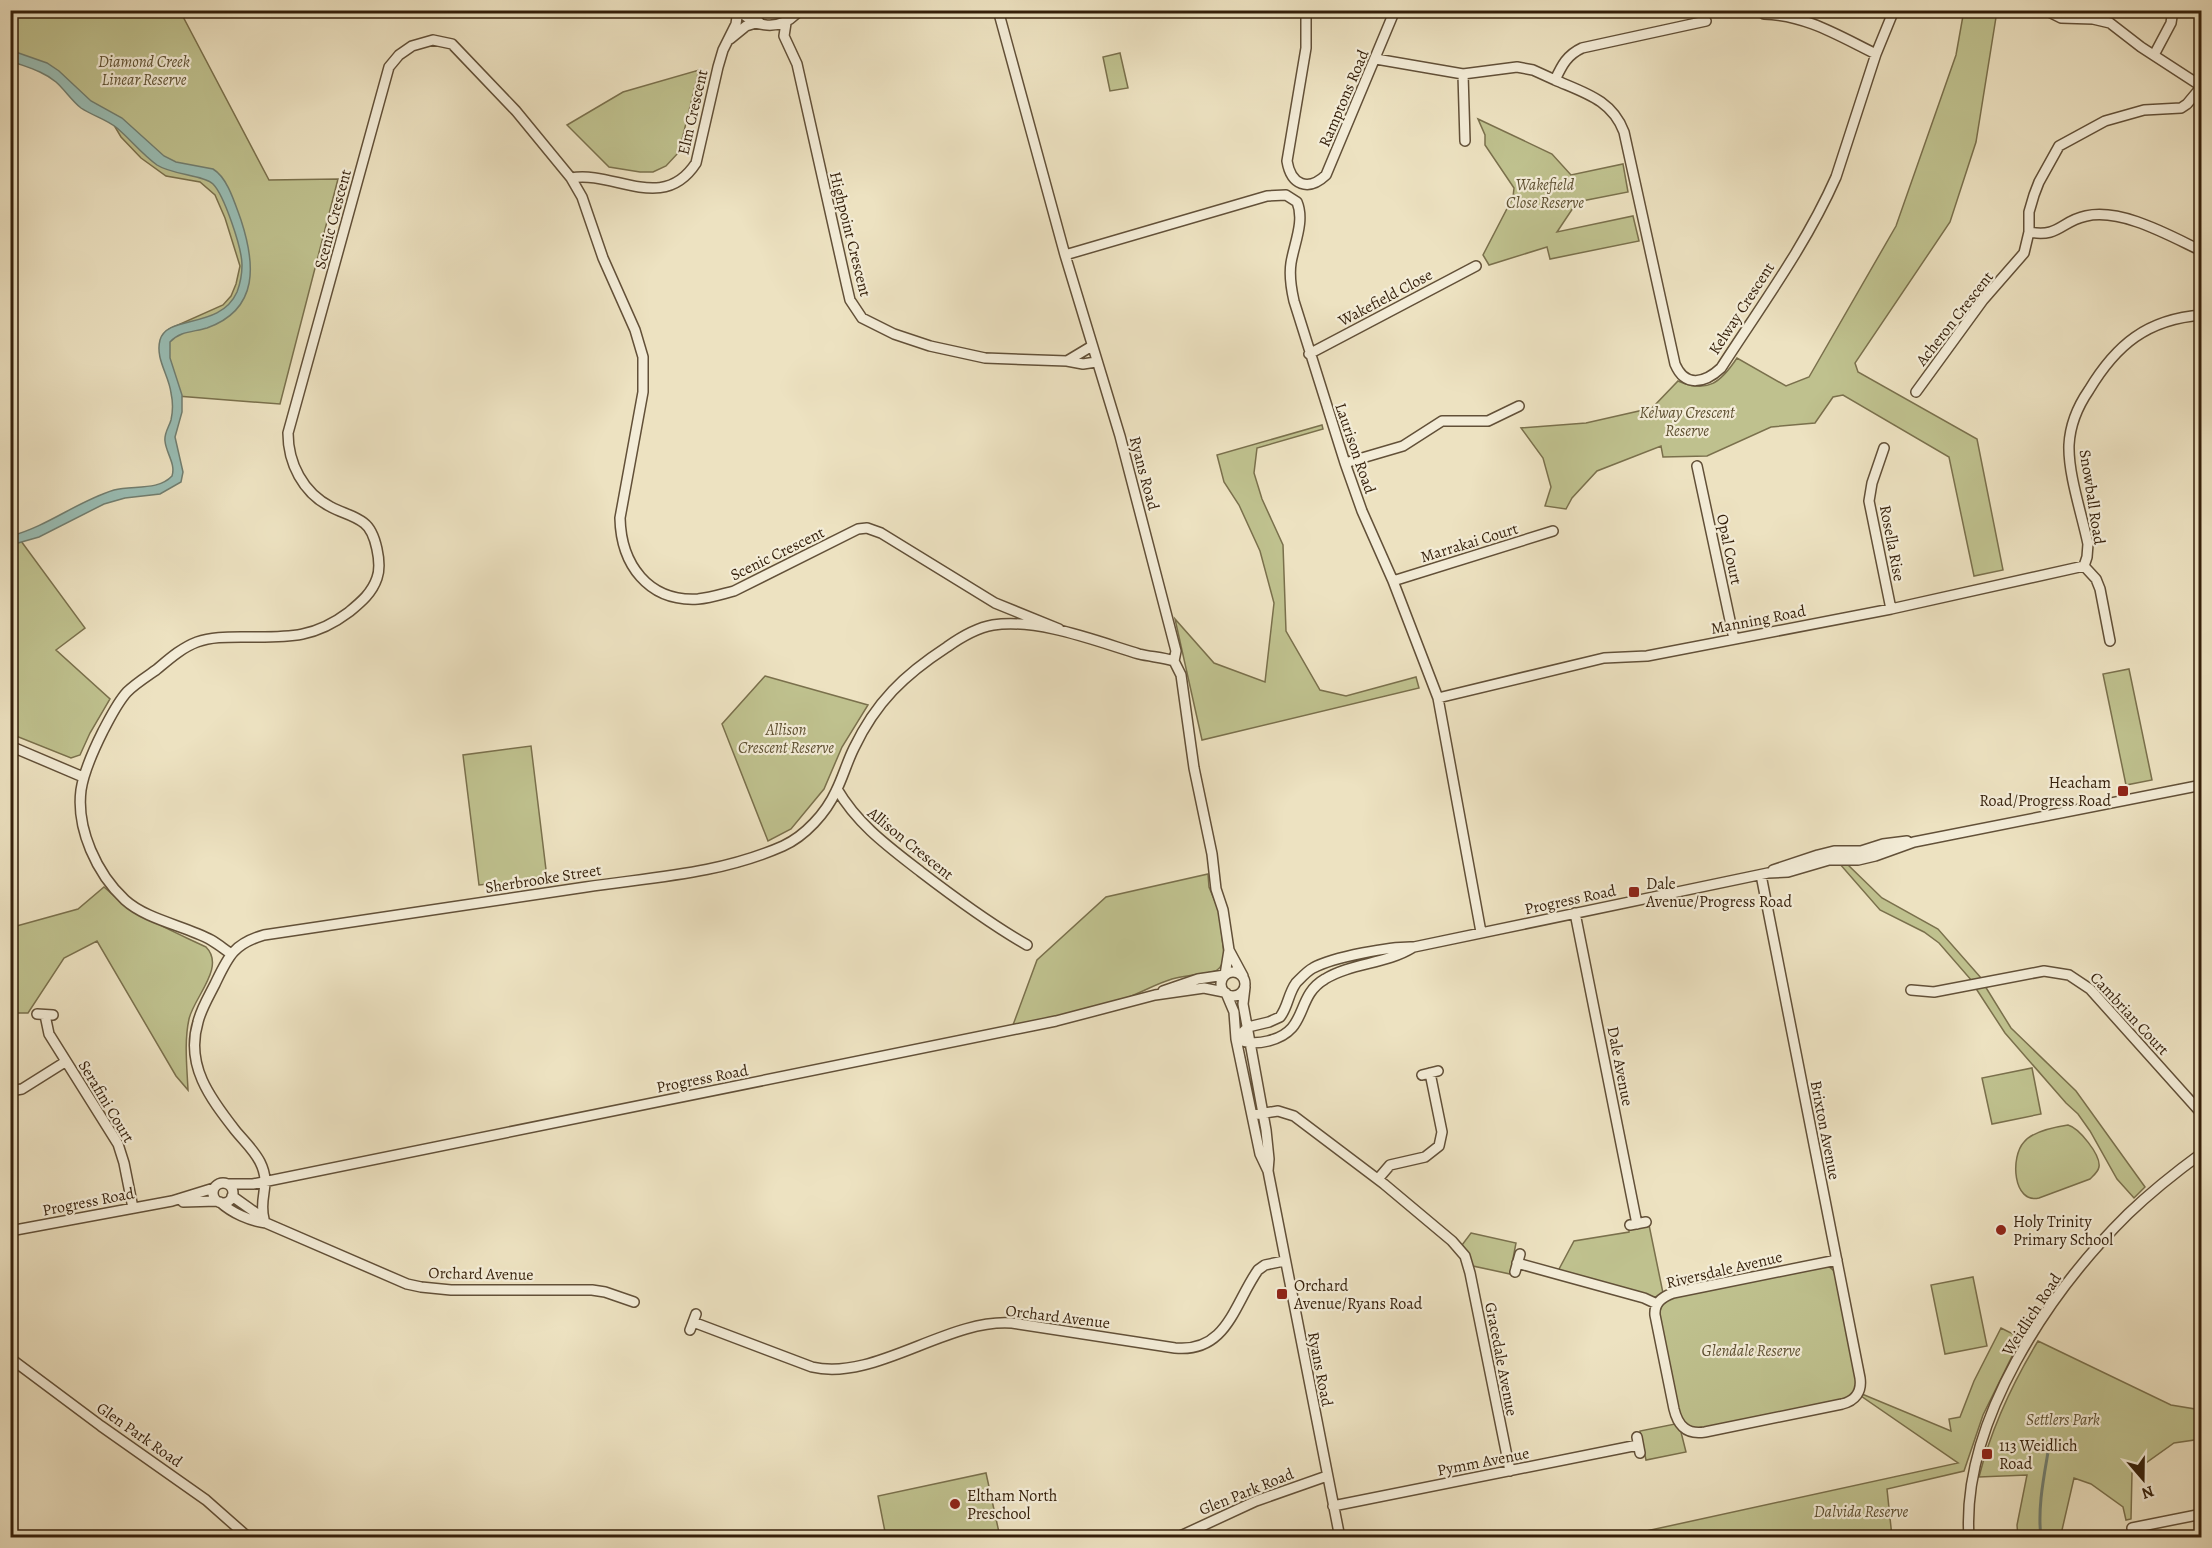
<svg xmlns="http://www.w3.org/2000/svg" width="2212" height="1548" font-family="Alegreya,serif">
	<rect width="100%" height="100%" fill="#ede2c1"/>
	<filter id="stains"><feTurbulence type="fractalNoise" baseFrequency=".00333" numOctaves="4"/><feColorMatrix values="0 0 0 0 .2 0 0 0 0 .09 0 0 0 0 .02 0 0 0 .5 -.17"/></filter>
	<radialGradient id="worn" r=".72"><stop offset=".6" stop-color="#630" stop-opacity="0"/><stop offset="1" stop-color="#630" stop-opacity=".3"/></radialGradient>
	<path fill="#bfc18e" stroke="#7a704c" stroke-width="1.5" d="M1964 10 1997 11 1976 142 1950 222 1855 363 1858 372 1977 439 2003 570 1974 576 1949 457 1843 395 1833 397 1815 423 1771 427 1707 456 1663 457 1661 446 1597 471 1572 498 1566 509 1545 506 1551 487 1543 458 1521 428 1586 423 1652 408 1678 381C1708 394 1721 382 1737 358L1786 386 1809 377 1896 226 1956 55Z
		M11 11H180L269 180 338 179 280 404 177 396 164 362 169 329 223 305 231 296 236 284 240 266 225 218 215 195 200 182 166 176 141 158 121 137 111 120 62 80 11 58Z
		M1120 53 1128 88 1110 91 1103 57Z
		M699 70 679 152 666 166 653 172H640L609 167 567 125 623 92Z
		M1478 119 1552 154 1571 175 1623 164 1628 192 1577 202 1557 232 1633 216 1639 241 1550 259 1547 247 1489 265 1483 255 1513 197 1514 188 1485 145V135Z
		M1322 425 1323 429 1257 448 1254 473 1262 499 1283 545 1286 631 1320 690 1346 696 1416 677 1419 688 1202 740 1175 619 1214 663 1265 682 1274 603 1260 551 1239 505 1224 482 1217 455Z
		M10 540 21 541 85 628 56 650 110 699 90 733 80 755 71 758 11 734Z
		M2129 669 2152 780 2126 785 2103 674Z
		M765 676 868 705 842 747 824 789 791 829 768 841 722 724Z
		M531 746 547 878 479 885 463 755Z
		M1839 863 1847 864 1882 898 1938 929 1982 979 1972 981 1939 943 1924 932 1880 910Z
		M1208 874 1209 887 1219 911 1224 954C1224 960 1223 966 1217 970 1213 973 1182 976 1172 979 1155 984 1139 994 1121 1000 1086 1011 1049 1018 1013 1025L1037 960 1106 897Z
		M10 884 13 927 78 909 104 887C137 917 166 928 206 947 226 967 194 997 189 1019 184 1042 187 1067 188 1090L176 1076 97 941 64 958 28 1013H11Z
		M1985 986 2011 1028 2076 1091 2145 1187 2134 1198 2117 1179 2090 1131 2078 1114 2066 1103 2005 1033 1975 987Z
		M2032 1068 2041 1114 1992 1124 1982 1078Z
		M2068 1125C2079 1128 2101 1155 2099 1167 2098 1172 2094 1175 2090 1179L2039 1198C2013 1204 2010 1157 2024 1142 2032 1132 2055 1127 2068 1125Z
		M1649 1225 1663 1293 1656 1297H1651L1558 1271 1574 1241 1629 1232V1229Z
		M1471 1233 1516 1243 1510 1274 1473 1266 1469 1255 1462 1245Z
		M1828 1266 1833 1270 1836 1277 1857 1384 1854 1393 1847 1399 1697 1429 1686 1425 1680 1417 1659 1317C1660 1304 1665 1302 1676 1296Z
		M1973 1277 1987 1346 1945 1354 1931 1285Z
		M2001 1328 2021 1338 1983 1415 1964 1471 1887 1489 1892 1537 1614 1538 1958 1463 1861 1396 1862 1394 1951 1431 1949 1419 1960 1417 1974 1381Z
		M2038 1341 2171 1405 2201 1410V1439L2174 1443 2132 1473 2131 1519 2126 1520 2123 1507 2091 1484 2074 1478 2062 1530V1537H2018L2017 1525 2027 1475 1979 1477C1991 1429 2012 1384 2038 1341Z
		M1675 1424 1681 1432 1686 1452 1646 1460 1640 1431Z
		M986 1473 1000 1537H886L878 1496Z"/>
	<path fill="#99bdb4" stroke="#717e70" stroke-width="1.5" d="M10 50 47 63 59 71 91 101 122 118 164 156 176 162 213 169C228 178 235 204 241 220 255 263 260 309 207 328 194 332 180 331 170 342V358L182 395V412L175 437 183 472 181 482 160 494 125 498 104 504 39 537 11 545V536C48 526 78 501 114 490 133 485 158 491 172 476 176 464 166 453 165 441 164 433 169 427 171 420 173 411 173 402 171 393 169 375 155 359 160 340 167 314 220 330 237 292 240 284 242 273 242 265 242 248 224 195 213 184 204 175 172 175 157 165 142 154 131 140 117 128 106 119 93 116 81 108 72 101 65 90 56 82 43 71 26 67 11 61Z"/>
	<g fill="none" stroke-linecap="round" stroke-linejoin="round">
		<path stroke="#717e70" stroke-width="3" d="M2041 1538C2037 1505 2045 1472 2050 1440"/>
		<g stroke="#625038" stroke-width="12">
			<path id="minor" d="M740 10C754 29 780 30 796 14L797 10
				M998 10 1065 255 1120 436 1176 651 1174 661 1181 675 1194 768 1212 854 1216 889 1223 910 1229 950 1243 976
				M1306 10V48L1287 161C1291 185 1308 192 1326 175L1395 10
				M2045 10 2061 18 2093 19 2110 23 2141 47 2201 86
				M1764 14C1806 15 1839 36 1876 54
				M786 23 784 36 797 64 847 287 850 300 862 318 894 334 930 346 985 358 1067 361 1083 364 1096 362
				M730 39 746 26 759 22
				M2154 55 2171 23 2173 10
				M1376 59 1463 74 1517 67 1533 70 1555 80C1562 65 1567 55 1582 48L1706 21
				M1463 74 1465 141
				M1555 80C1585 93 1612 100 1624 132L1675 364C1685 388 1705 383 1721 368 1761 306 1806 245 1836 177L1876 54 1894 10
				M571 178C614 170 663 214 696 163L718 67 723 50 736 24 738 10
				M2029 232C2059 238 2061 221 2086 216 2122 208 2170 236 2202 251
				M1065 255 1267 196 1286 195 1297 202C1305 221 1294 244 1291 263 1289 276 1291 288 1294 301L1345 463 1362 511 1393 581 1438 698 1481 932
				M1309 354 1476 266
				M1067 361 1092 346
				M1916 392 1983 300 2024 253 2029 232V212L2034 195 2039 182 2059 146 2105 121 2144 110 2181 108 2187 104 2202 86
				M1884 448 1872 483 1869 501 1891 609
				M1345 463 1403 446 1442 421H1488L1519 406
				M1697 466 1734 639
				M1393 581 1553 531
				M2110 641 2100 589 2096 579 2084 566 2087 557 2088 544C2082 515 2068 474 2069 445 2070 425 2078 406 2089 390 2116 345 2147 319 2202 315
				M1438 698 1604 658 1647 656 1891 609 2084 566
				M10 746 83 777
				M837 789C858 825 889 847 921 872 955 898 990 924 1027 945
				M1773 870 1818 855 1834 851H1861L1883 844 1907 841
				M1761 875 1860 1378C1862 1392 1855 1401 1842 1404L1705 1432C1687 1435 1678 1426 1674 1409L1655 1315C1654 1303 1662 1297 1673 1293L1837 1260
				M1575 913 1637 1224
				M230 953C224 949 218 944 211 940 186 926 147 920 125 900 97 874 76 829 81 790 84 770 94 749 103 731 110 718 117 703 127 692 135 684 146 677 156 670 168 660 181 648 197 642 211 637 226 637 241 637 285 637 312 640 349 612 361 602 372 593 377 578 382 564 376 532 364 523 354 515 342 513 331 507 303 493 288 463 288 433L389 67 399 55 412 46 433 40 452 44 516 111 571 178 582 197 603 258 635 330 643 357V392L620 518C621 564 648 602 698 599 710 598 722 594 734 591L858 529 867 528 881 533 995 603 1059 629
				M1221 984a12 12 0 1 1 24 0a12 12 0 1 1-24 0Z
				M1225 975 1229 950
				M1245 987 1243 1004 1266 1130 1269 1159 1268 1171
				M1911 990 1934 992 2044 971 2069 975 2090 989 2202 1114
				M1163 991 1198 979 1225 975
				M1226 993 1234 1012 1236 1039 1260 1154 1268 1171 1340 1538
				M37 1014 53 1015
				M45 1015 49 1034 118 1144 124 1163 133 1208
				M1236 1039 1248 1027 1269 1022 1280 1017C1288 1007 1288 994 1296 983 1301 978 1307 971 1313 968 1333 957 1392 946 1414 947L1768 873 1788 872 1829 860H1858L1875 856 1914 842 2202 785
				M1236 1039C1248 1043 1255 1044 1268 1041 1310 1031 1294 997 1325 979 1351 963 1386 964 1412 948
				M1422 1075 1438 1071
				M10 1091 22 1089 65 1062
				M1252 1115 1278 1111 1294 1116 1384 1184 1452 1241 1465 1256 1470 1273 1510 1471
				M1378 1179 1390 1165 1425 1157 1439 1146 1442 1132 1430 1073
				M213 1193a10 10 0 1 1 20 0a10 10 0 1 1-20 0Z
				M228 1184H253L1056 1021 1155 995 1204 988 1224 992
				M232 1196 263 1218
				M183 1202 217 1201
				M220 1202C232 1213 250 1221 266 1223L407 1284 421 1287 451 1290H592L605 1292 634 1302
				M264 1219C258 1196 272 1186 260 1162 254 1150 243 1140 235 1130 210 1098 185 1065 198 1022 201 1009 209 996 215 984 228 957 233 944 264 935 371 919 479 903 586 887 654 877 720 874 783 846 805 836 826 813 836 791 843 777 847 762 854 748 876 702 904 675 947 647 961 637 976 628 993 625 1038 618 1096 641 1139 654 1151 657 1162 657 1174 661
				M1630 1225 1646 1222
				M10 1231 172 1201 214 1188
				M1517 1263 1644 1298 1657 1304
				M1515 1272 1520 1254
				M693 1322 812 1367C874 1382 948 1318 1012 1323L1175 1348C1227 1353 1234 1304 1258 1270L1265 1265 1284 1261
				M690 1330 696 1314
				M10 1358 101 1426 206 1500 249 1538
				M1637 1437 1640 1453
				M1333 1506 1638 1445
				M2132 1528 2202 1514
				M1176 1538 1256 1501 1327 1476
				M1969 1538C1961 1422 2049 1292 2128 1214 2151 1192 2176 1172 2202 1153"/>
		</g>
		<use href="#minor" stroke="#f3ecd7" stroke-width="9"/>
	</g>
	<g fill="#8f2418" stroke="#f3ecd7" stroke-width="2">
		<rect x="2117" y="785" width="12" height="12" rx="3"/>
		<rect x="1628" y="886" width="12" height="12" rx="3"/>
		<circle cx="2001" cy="1230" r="6"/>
		<rect x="1276" y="1288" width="12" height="12" rx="3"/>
		<rect x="1981" y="1448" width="12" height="12" rx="3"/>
		<circle cx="955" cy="1504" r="6"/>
	</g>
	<g text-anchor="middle" stroke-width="4.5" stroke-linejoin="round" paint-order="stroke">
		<g font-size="16" font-style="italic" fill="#5e5032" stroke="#f3ecd7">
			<text x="144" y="67">Diamond Creek<tspan x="144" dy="18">Linear Reserve</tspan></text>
			<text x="1545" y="190">Wakefield<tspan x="1545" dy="18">Close Reserve</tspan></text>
			<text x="1687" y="418">Kelway Crescent<tspan x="1687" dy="18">Reserve</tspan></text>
			<text x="786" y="735">Allison<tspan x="786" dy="18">Crescent Reserve</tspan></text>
			<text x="1751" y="1356">Glendale Reserve</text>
			<text x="2063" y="1425">Settlers Park</text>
			<text x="1861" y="1517">Dalvida Reserve</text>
		</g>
		<g font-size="16" fill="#341f0a" stroke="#f3ecd7">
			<text transform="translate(1343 98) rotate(-67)" y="6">Ramptons Road</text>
			<text transform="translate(692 112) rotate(-77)" y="6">Elm Crescent</text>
			<text transform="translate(332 219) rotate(-75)" y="6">Scenic Crescent</text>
			<text transform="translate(851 234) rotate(76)" y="6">Highpoint Crescent</text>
			<text transform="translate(1385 297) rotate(-28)" y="6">Wakefield Close</text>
			<text transform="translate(1741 308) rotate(-57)" y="6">Kelway Crescent</text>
			<text transform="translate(1954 318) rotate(-52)" y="6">Acheron Crescent</text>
			<text transform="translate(1356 448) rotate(71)" y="6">Laurison Road</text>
			<text transform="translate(1145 473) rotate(75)" y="6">Ryans Road</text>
			<text transform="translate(2093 497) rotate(81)" y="6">Snowball Road</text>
			<text transform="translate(1469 542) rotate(-17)" y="6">Marrakai Court</text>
			<text transform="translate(1893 543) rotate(79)" y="6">Rosella Rise</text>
			<text transform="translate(1730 549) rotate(78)" y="6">Opal Court</text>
			<text transform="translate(777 553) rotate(-26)" y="6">Scenic Crescent</text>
			<text transform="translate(1758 619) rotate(-11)" y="6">Manning Road</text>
			<text transform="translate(911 843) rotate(39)" y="6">Allison Crescent</text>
			<text transform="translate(543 878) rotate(-9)" y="6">Sherbrooke Street</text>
			<text transform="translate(1570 899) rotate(-12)" y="6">Progress Road</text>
			<text transform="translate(2130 1013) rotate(47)" y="6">Cambrian Court</text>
			<text transform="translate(1621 1066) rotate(79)" y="6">Dale Avenue</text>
			<text transform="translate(702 1078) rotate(-11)" y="6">Progress Road</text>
			<text transform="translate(107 1101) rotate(59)" y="6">Serafini Court</text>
			<text transform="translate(1826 1130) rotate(79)" y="6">Brixton Avenue</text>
			<text transform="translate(88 1201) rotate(-11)" y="6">Progress Road</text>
			<text transform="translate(1724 1269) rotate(-13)" y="6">Riversdale Avenue</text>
			<text transform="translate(481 1273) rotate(1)" y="6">Orchard Avenue</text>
			<text transform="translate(2031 1314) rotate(-57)" y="6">Weidlich Road</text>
			<text transform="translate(1058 1316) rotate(7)" y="6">Orchard Avenue</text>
			<text transform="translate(1502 1359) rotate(79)" y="6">Gracedale Avenue</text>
			<text transform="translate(1321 1369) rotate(79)" y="6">Ryans Road</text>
			<text transform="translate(140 1434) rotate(35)" y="6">Glen Park Road</text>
			<text transform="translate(1483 1461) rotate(-11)" y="6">Pymm Avenue</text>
			<text transform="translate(1246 1491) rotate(-22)" y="6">Glen Park Road</text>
		</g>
		<g font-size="16" fill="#341f0a" stroke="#f3ecd7" text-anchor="start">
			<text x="2111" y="788" text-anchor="end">Heacham<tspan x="2111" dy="18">Road/Progress Road</tspan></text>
			<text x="1646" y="889">Dale<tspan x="1646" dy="18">Avenue/Progress Road</tspan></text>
			<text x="2013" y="1227">Holy Trinity<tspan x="2013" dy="18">Primary School</tspan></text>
			<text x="1294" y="1291">Orchard<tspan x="1294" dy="18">Avenue/Ryans Road</tspan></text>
			<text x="1999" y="1451">113 Weidlich<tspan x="1999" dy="18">Road</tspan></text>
			<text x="967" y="1501">Eltham North<tspan x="967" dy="18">Preschool</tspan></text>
		</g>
	</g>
	<rect width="2212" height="1548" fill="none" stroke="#ede2c1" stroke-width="36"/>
	<rect x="12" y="12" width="2188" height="1524" fill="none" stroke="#341f0a" stroke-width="3"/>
	<rect x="18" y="18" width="2176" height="1512" fill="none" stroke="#341f0a" stroke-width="1.5"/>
	<g transform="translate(2143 1479) rotate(160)" stroke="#f3ecd7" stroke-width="4.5" paint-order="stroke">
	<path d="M0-4.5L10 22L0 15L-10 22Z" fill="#341f0a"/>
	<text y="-9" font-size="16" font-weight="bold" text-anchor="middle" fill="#341f0a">N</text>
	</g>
	<rect width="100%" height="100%" filter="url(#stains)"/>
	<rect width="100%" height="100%" fill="url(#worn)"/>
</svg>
